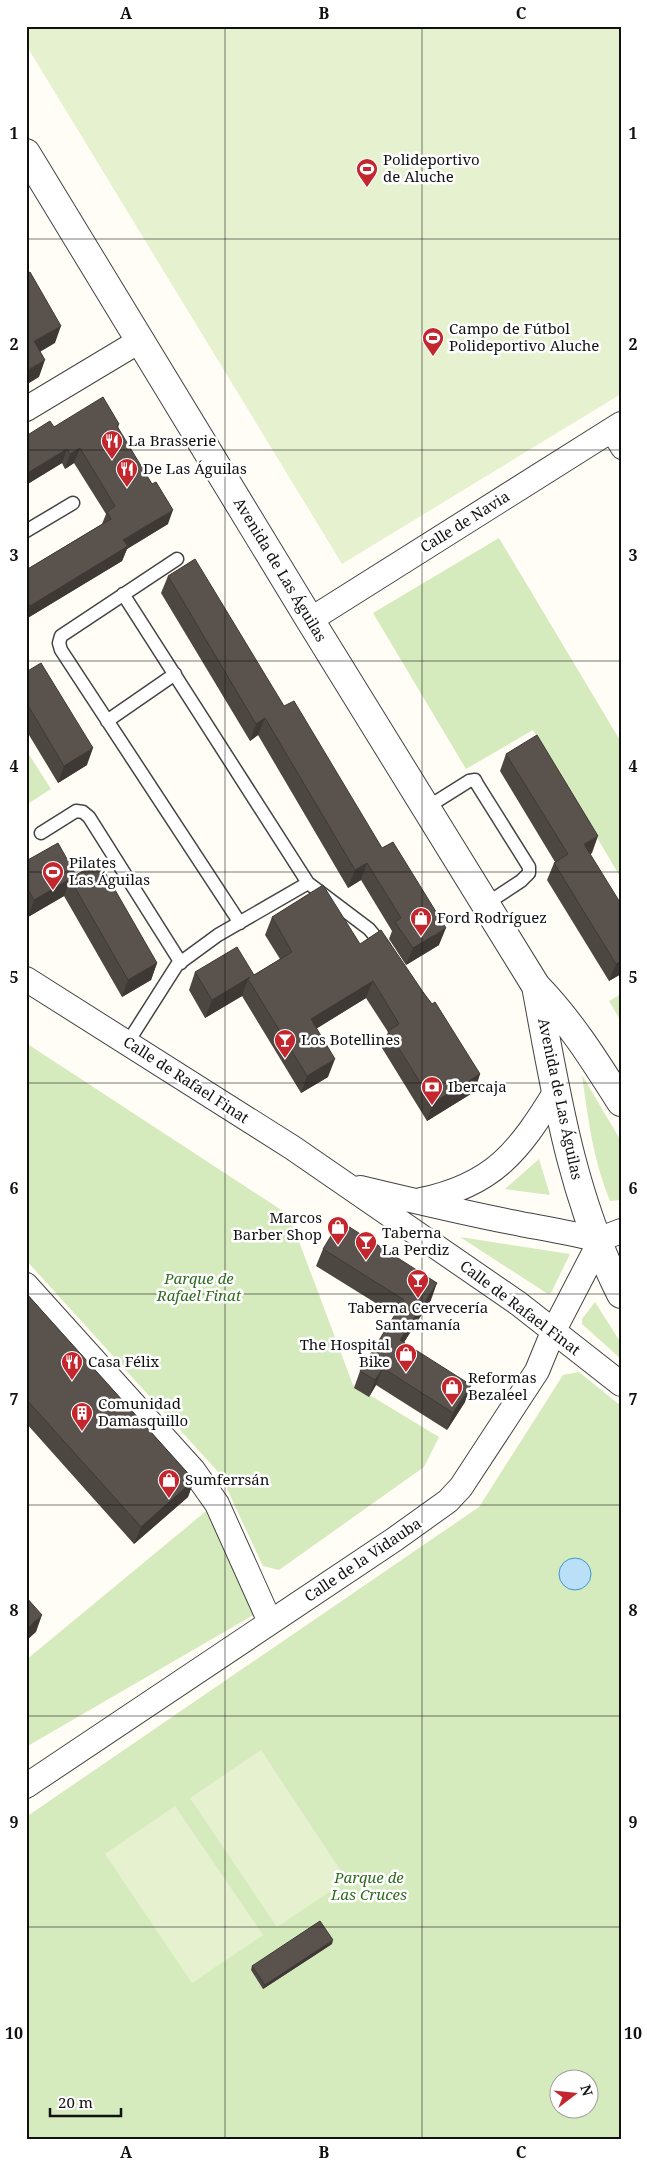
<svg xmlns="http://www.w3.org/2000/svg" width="647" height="2166" font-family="'Noto Serif',serif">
	<rect width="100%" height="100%" fill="#fffdf5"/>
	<path fill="#d5ebbd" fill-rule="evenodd" d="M499 538 621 742V878L533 730 466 769 373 613Z
		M26 750 51 789 29 803 26 799Z
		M621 994V1021L609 1001Z
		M26 1043 289 1215 353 1385 439 1437 424 1467 279 1570 263 1566 220 1474 26 1260Z
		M582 1075 621 1141V1200L610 1201C593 1160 588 1118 582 1075Z
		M539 1159 550 1195 505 1189Z
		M460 1237 570 1254 551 1293 548 1294Z
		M595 1302 621 1343V1359L582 1324V1319Z
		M579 1372 621 1406V2140H26V1817L479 1507 563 1375ZM560 2078H590V2108H560Z
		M211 1507 257 1613 26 1747V1660Z"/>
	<path fill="#e6f2cf" d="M26 26H621V394L342 564 26 45Z
		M261 1750 347 1880 277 1927 190 1798Z
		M175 1806 263 1935 192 1983 105 1854Z"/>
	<path fill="#b9e0f7" stroke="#3f96cf" d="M559 1574a16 16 0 1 1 32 0a16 16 0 1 1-32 0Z"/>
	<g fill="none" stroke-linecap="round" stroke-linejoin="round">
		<g stroke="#444" stroke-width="15">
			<path id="service" d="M26 531 73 503
				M177 559 61 636 59 643 61 650 240 923
				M123 594 308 883 369 929 384 947
				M107 721 175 674
				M426 808 469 781 475 780 477 784 529 867V873L521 881 486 904
				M41 833 76 811 83 812 89 817 181 963
				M128 1042 177 965 218 935 308 883"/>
		</g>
		<g stroke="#444" stroke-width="20">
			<path id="pedestrian" d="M609 431 621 450"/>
		</g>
		<g stroke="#444" stroke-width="26">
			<path id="minor" d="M26 409 141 340
				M310 620 621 424
				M26 979 293 1148 519 1304 621 1384
				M360 1188C410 1200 460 1212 511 1222 540 1228 569 1232 598 1240
				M421 1200C494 1185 519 1151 556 1091
				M598 1240 621 1231
				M26 1285 193 1470 217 1504 270 1622
				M26 1786 395 1539 448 1501 461 1487 537 1371 553 1332 594 1253 598 1240"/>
		</g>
		<g stroke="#444" stroke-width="30">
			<path id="tertiary" d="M26 153 310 620 536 986C570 1021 595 1061 621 1102
				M536 986C556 1093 571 1195 621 1294"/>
		</g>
		<use href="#service" stroke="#fff" stroke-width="12"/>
		<use href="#pedestrian" stroke="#fff" stroke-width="18"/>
		<use href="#minor" stroke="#fff" stroke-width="24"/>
		<use href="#tertiary" stroke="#fff" stroke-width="28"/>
	</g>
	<path fill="#4d4742" d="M119 424 118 428 168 524 127 549 122 561 26 619V570L102 524 106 514 74 463 65 469 62 463 26 485V436L54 427Z
		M168 576 284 706 439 945 406 965 389 939 392 931 361 880 348 888 258 735 250 741 161 593Z
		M26 672 87 765 58 783 26 730Z
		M506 754 592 853 590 854 621 974 609 981 547 880 554 863 555 862 500 771Z
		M26 861 76 875 157 963 151 980 122 997 64 896 28 917 26 914Z
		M272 917 360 944 423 992 480 1074 474 1092 427 1121 382 1048 388 1032 366 998 316 1029 328 1077 301 1093 242 996 205 1018 189 990 195 972 254 975 280 959 265 935Z
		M323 1249 431 1300 404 1342 465 1402 447 1430 376 1385 369 1397 354 1388 360 1371 395 1315 316 1266Z
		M26 1293 194 1480 188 1497 134 1544 26 1423Z
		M332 1944 263 1989 251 1970 252 1966Z"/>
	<path fill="#3f3936" d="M61 326 55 343 28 359 34 341Z
		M45 360 39 377 26 385V371Z
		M80 448 74 463 65 469 70 454Z
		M67 449 62 463 26 485V474Z
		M173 510 168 524 127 549 122 561 26 619V616L30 606 123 540Z
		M265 718 258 735 250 741 256 724Z
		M93 748 87 765 58 783 64 766Z
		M598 836 592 853 577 862 584 844Z
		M367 863 361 880 348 888 355 870Z
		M70 879 64 896 28 917 34 900Z
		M446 928 439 945 406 965 413 948Z
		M621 961V974L609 981 616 964Z
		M157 963 151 980 122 997 128 980Z
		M250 977 248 979 242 996 205 1018 212 1000Z
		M373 981 366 998 304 1036 311 1019Z
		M335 1059 328 1077 301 1093 307 1076Z
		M480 1074 474 1092 427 1121 433 1103Z
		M437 1283 431 1300 394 1358 400 1340Z
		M383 1368 376 1385 369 1397 375 1380Z
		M471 1385 465 1402 447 1430 453 1413Z
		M194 1480 188 1497 134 1544 141 1527Z
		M42 1615 36 1632 26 1641V1629Z
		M333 1940 332 1944 263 1989 265 1985Z"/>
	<path fill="#5a524d" stroke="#3f3936" d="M30 272 61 326 34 341 45 360 26 371V274Z
		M103 397 119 424 117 426 152 484 156 482 173 510 123 540 128 546 30 606 26 599V570L111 519 107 512 115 506 80 448 70 454 67 449 26 474V436L50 421 54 427Z
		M195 559 284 706 294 701 382 848 393 842 446 928 413 948 395 922 401 918 367 863 355 870 265 718 256 724 168 576Z
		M41 663 93 748 64 766 26 702V672Z
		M537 735 598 836 584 844 621 904V961L616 964 554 863 568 854 506 754Z
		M58 843 76 875 99 862 157 963 128 980 70 879 34 900 26 886V861Z
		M323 885 360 944 381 930 423 992 432 1004 435 1002 480 1074 433 1103 388 1031 399 1024 373 981 311 1019 335 1059 307 1076 248 979 250 977 212 1000 195 972 237 947 254 975 292 952 272 917Z
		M340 1221 437 1283 400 1340 471 1385 453 1413 383 1368 375 1380 360 1371 404 1300 323 1249Z
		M26 1293 194 1480 141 1527 26 1399Z
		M26 1597 42 1615 26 1629Z
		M320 1921 333 1940 265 1985 252 1966Z"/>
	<path fill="none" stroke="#111" stroke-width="1" stroke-opacity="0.55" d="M225 26V2140M422 26V2140M26 239H621M26 450H621M26 661H621M26 872H621M26 1083H621M26 1294H621M26 1505H621M26 1716H621M26 1927H621"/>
	<defs>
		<g id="stadium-pin" transform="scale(1.125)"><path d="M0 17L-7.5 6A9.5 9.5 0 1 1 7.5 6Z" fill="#c4262e" stroke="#fff"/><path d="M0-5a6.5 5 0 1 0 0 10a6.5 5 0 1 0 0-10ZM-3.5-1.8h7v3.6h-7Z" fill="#fff"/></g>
		<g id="restaurant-pin" transform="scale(1.125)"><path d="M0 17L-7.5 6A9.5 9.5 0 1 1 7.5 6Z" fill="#c4262e" stroke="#fff"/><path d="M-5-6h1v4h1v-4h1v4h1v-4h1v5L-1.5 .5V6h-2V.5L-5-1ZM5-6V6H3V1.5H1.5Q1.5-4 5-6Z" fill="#fff"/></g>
		<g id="shop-pin" transform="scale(1.125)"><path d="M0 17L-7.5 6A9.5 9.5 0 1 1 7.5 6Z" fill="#c4262e" stroke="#fff"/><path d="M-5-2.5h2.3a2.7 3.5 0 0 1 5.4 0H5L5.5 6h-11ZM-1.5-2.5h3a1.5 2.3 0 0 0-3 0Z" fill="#fff"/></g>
		<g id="bar-pin" transform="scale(1.125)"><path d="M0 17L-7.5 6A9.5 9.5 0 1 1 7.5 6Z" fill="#c4262e" stroke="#fff"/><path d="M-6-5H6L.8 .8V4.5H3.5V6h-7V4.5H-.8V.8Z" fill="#fff"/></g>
		<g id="bank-pin" transform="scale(1.125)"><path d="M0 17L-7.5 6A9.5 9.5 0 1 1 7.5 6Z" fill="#c4262e" stroke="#fff"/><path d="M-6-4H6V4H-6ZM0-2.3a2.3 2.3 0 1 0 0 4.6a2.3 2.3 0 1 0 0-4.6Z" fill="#fff"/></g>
		<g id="building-pin" transform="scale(1.125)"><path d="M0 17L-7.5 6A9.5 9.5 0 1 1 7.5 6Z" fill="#c4262e" stroke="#fff"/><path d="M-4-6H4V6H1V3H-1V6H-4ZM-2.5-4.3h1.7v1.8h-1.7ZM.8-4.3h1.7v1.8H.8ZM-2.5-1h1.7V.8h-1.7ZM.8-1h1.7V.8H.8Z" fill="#fff"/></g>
	</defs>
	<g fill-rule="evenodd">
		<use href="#stadium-pin" x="367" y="169"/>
		<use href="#stadium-pin" x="433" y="338"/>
		<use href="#restaurant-pin" x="112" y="441"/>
		<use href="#restaurant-pin" x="127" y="469"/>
		<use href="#stadium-pin" x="53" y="872"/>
		<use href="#shop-pin" x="421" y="918"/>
		<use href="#bar-pin" x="285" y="1040"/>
		<use href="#bank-pin" x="432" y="1087"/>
		<use href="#shop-pin" x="338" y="1227"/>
		<use href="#bar-pin" x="366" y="1242"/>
		<use href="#bar-pin" x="418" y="1280"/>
		<use href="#shop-pin" x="406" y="1354"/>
		<use href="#restaurant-pin" x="72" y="1362"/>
		<use href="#shop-pin" x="452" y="1387"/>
		<use href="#building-pin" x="82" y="1413"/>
		<use href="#shop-pin" x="169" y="1480"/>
	</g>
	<g text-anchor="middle" stroke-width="5" stroke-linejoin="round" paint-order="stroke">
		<g font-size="15" fill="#111" stroke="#fff" text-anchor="start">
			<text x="383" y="165">Polideportivo<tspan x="383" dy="17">de Aluche</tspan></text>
			<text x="449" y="334">Campo de Fútbol<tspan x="449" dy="17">Polideportivo Aluche</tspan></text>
			<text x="128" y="446">La Brasserie</text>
			<text x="143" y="474">De Las Águilas</text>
			<text x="69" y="868">Pilates<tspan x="69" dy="17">Las Águilas</tspan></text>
			<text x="437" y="923">Ford Rodríguez</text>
			<text x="301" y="1045">Los Botellines</text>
			<text x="448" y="1092">Ibercaja</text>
			<text x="322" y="1223" text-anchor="end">Marcos<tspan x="322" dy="17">Barber Shop</tspan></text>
			<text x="382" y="1238">Taberna<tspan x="382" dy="17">La Perdiz</tspan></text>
			<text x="418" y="1313" text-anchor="middle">Taberna Cervecería<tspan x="418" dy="17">Santamanía</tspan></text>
			<text x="390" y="1350" text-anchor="end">The Hospital<tspan x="390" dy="17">Bike</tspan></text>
			<text x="88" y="1367">Casa Félix</text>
			<text x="468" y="1383">Reformas<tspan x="468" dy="17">Bezaleel</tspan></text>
			<text x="98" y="1409">Comunidad<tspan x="98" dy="17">Damasquillo</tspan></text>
			<text x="185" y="1485">Sumferrsán</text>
		</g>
		<g font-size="15" fill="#111" stroke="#fff">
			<text transform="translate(465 522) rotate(-32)" y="5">Calle de Navia</text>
			<text transform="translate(280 570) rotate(59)" y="5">Avenida de Las Águilas</text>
			<text transform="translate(186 1080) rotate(33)" y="5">Calle de Rafael Finat</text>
			<text transform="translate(560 1099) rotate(78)" y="5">Avenida de Las Águilas</text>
			<text transform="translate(520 1308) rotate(37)" y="5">Calle de Rafael Finat</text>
			<text transform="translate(363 1560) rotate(-34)" y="5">Calle de la Vidauba</text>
		</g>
		<g font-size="15" font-style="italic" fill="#2f6b1f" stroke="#fff">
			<text x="199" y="1284">Parque de<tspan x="199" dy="17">Rafael Finat</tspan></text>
			<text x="369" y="1883">Parque de<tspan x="369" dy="17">Las Cruces</tspan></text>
		</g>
	</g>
	<rect width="647" height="2166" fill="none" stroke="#ffffff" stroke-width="55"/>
	<g transform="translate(574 2094) rotate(74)"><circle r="24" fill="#ffffff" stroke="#a0a0a0"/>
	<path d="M0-4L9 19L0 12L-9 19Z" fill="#c4262e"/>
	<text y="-8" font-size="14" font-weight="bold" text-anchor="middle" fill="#111111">N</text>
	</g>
	<path d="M50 2108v8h71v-8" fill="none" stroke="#111111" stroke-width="2.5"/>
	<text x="58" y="2108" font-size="15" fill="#111111" stroke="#ffffff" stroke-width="4" paint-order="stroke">20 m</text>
	<rect x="28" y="28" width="592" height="2110" fill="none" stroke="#111" stroke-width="2"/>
	<g font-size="16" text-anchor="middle" font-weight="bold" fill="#111">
		<text x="126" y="19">A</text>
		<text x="324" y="19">B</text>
		<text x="521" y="19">C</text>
		<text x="14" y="139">1</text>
		<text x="633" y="139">1</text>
		<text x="14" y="350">2</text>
		<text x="633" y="350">2</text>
		<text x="14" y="561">3</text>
		<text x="633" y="561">3</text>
		<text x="14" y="772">4</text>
		<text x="633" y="772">4</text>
		<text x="14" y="983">5</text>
		<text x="633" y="983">5</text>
		<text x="14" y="1194">6</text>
		<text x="633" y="1194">6</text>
		<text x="14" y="1405">7</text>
		<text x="633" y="1405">7</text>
		<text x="14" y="1616">8</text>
		<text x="633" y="1616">8</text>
		<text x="14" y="1828">9</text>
		<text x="633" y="1828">9</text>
		<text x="14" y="2039">10</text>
		<text x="633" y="2039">10</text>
		<text x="126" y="2158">A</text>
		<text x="324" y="2158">B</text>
		<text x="521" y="2158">C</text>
	</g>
</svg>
